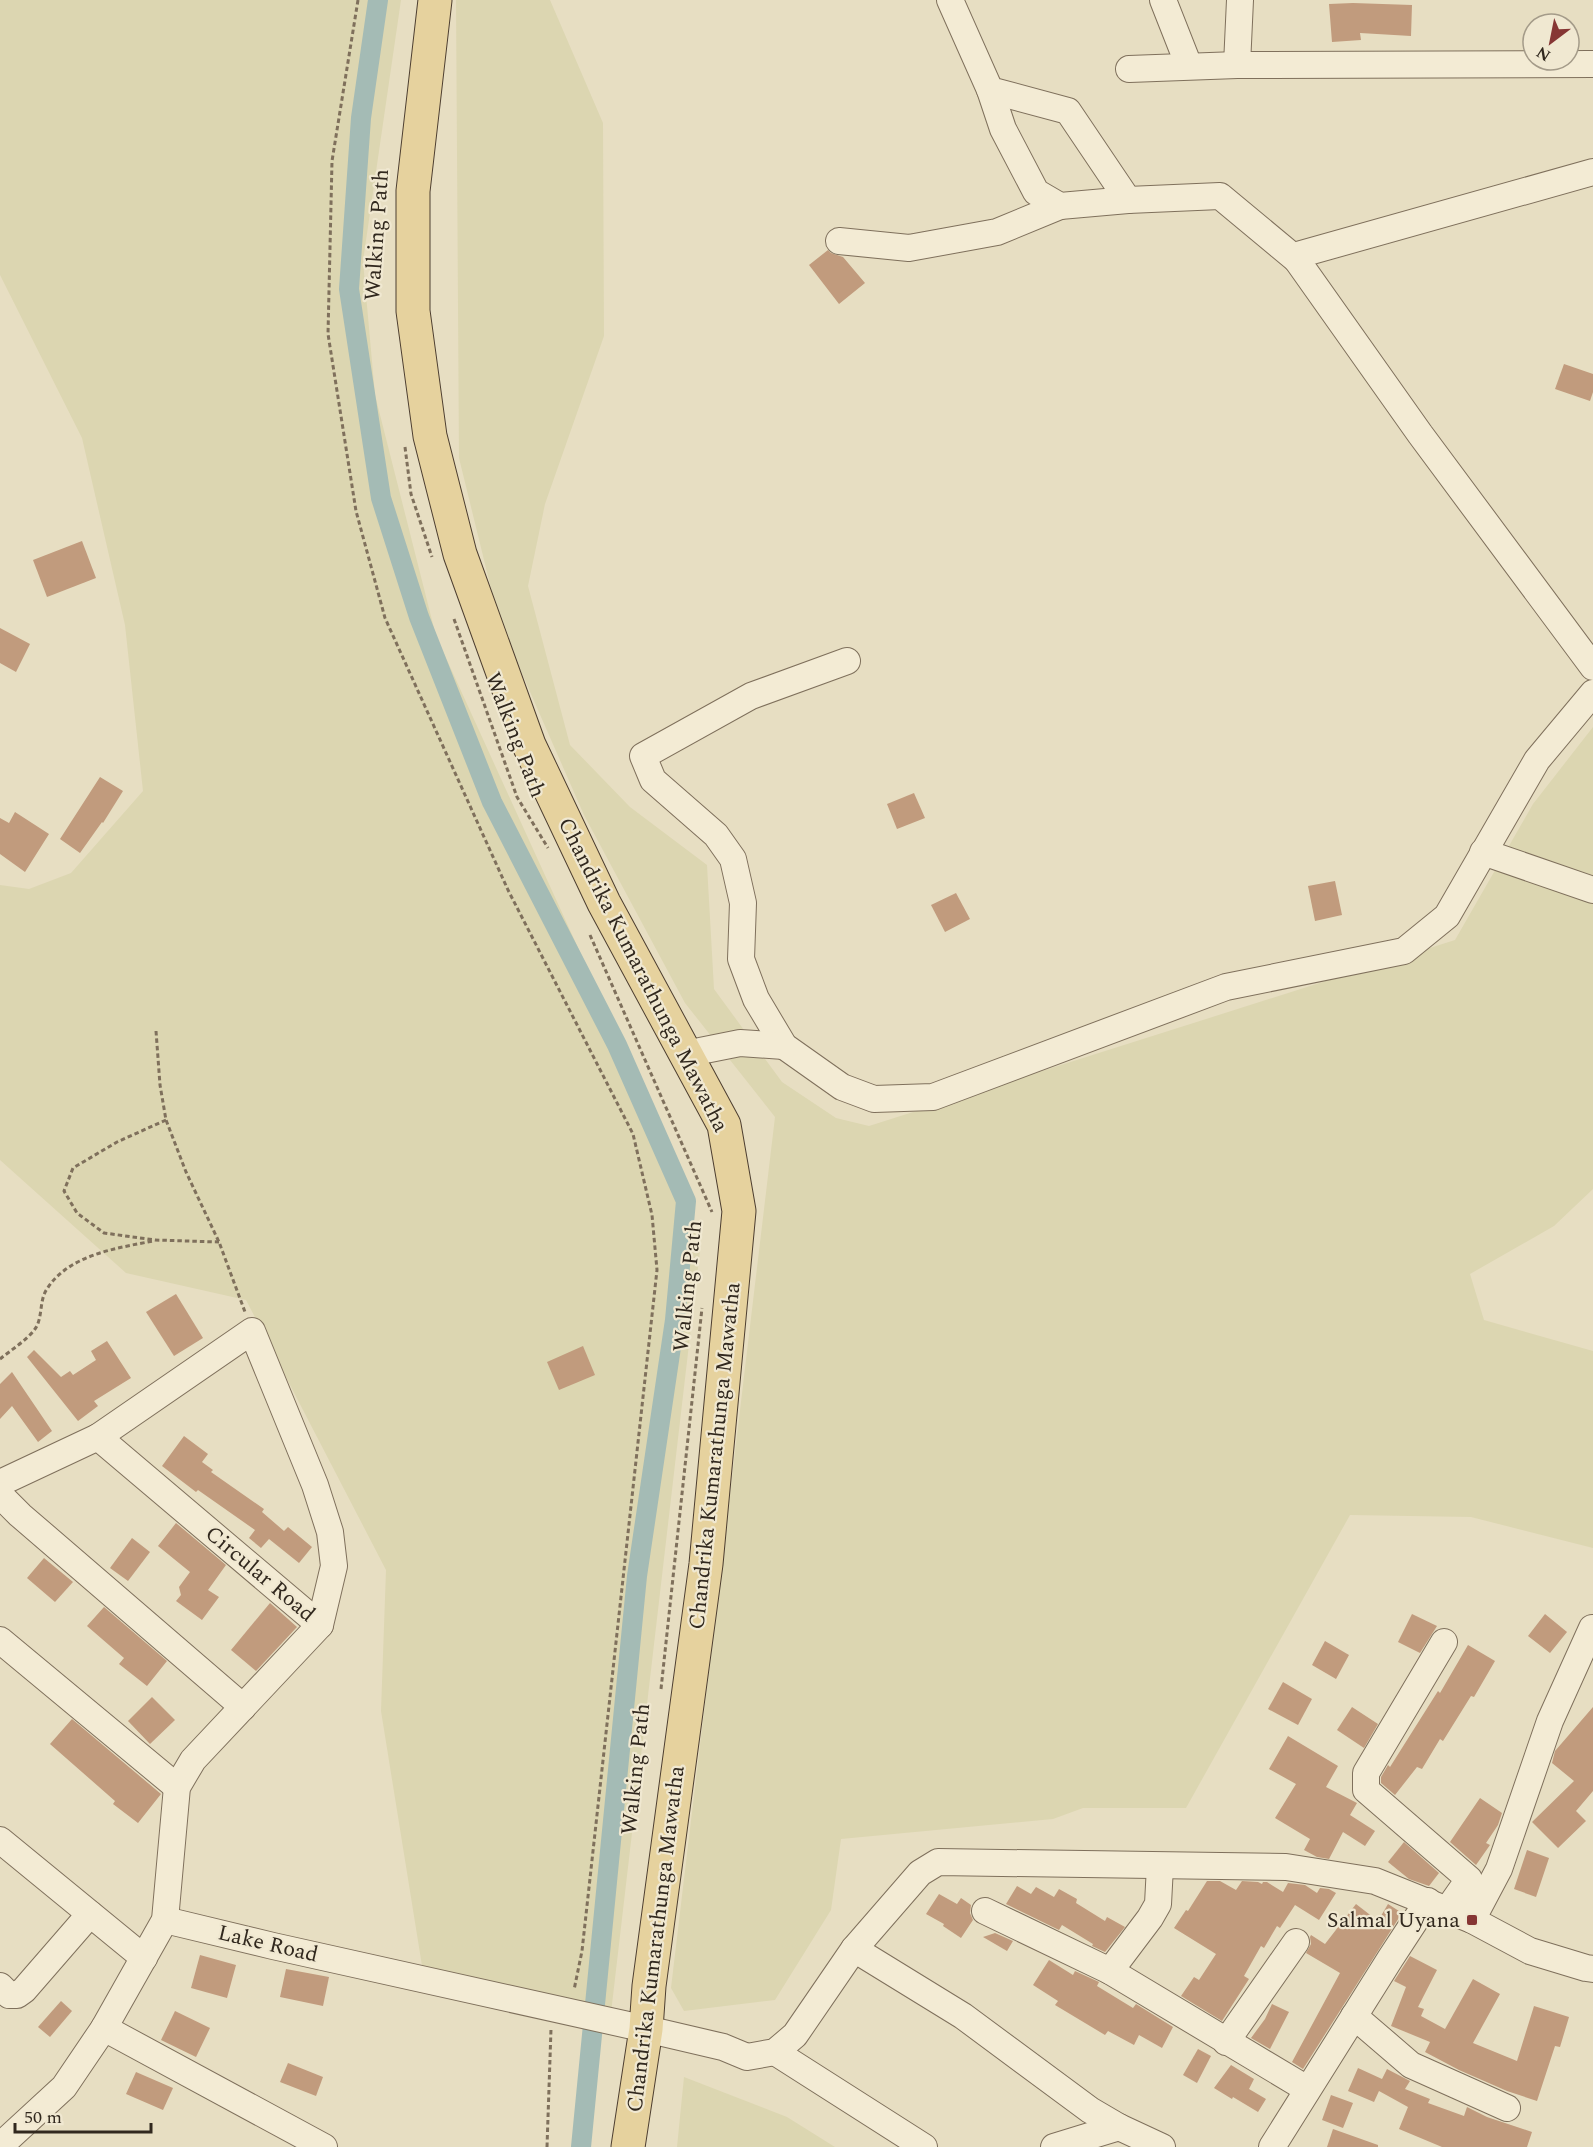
<svg xmlns="http://www.w3.org/2000/svg" width="1593" height="2147" viewBox="0 0 1593 2147" font-family="Spectral,serif">
<style>
.farmland{fill:#dcd6b1}
.lines{fill:none;stroke-linecap:round;stroke-linejoin:round}
.canal{stroke:#a4bbb5;stroke-width:20}
.building{fill:#c19b7d}
.minor-casing{stroke:#7f705c;stroke-width:28}
.major-casing{stroke:#4d3e30;stroke-width:35}
.path{stroke:#7f705c;stroke-width:3;stroke-dasharray:4.5 3;stroke-linecap:butt}
.minor{stroke:#f3ebd4;stroke-width:26}
.major{stroke:#e6d29e;stroke-width:33}
.poi-dot{fill:#863634;stroke:#f0e8d1;stroke-width:2}
.labels{text-anchor:middle;dominant-baseline:central;stroke-width:4.5;stroke-linejoin:round;paint-order:stroke}
.street-label{font-size:22px;fill:#31281e;stroke:#f0e8d1}
.poi-label{font-size:22px;fill:#31281e;stroke:#f0e8d1;text-anchor:end}
</style>
<rect width="100%" height="100%" fill="#e7dec2"/>
<g class="farmland">
<path d="M0 0H401L363 261 375 395 436 636 677 1165 700 1250 611 2013 423 1972 381 1711 386 1570 246 1300 126 1273 0 1160V885L29 889 71 873 143 791 125 625 82 438 0 275Z"/>
<path d="M456 0H550L603 123 604 336 545 504 528 586 570 745 630 807 707 865 714 989 782 1082 836 1118 869 1126 1455 940 1533 804 1593 727V1189L1554 1226 1470 1274 1484 1320 1593 1351V1548L1471 1517 1350 1515 1186 1808H1083L1053 1819 841 1839 831 1910 775 2000 684 2011 671 1988 775 1117 685 1003 584 815 499 621 459 458Z"/>
<path d="M684 2077 787 2117 835 2147H677Z"/>
</g>
<g class="lines">
<path class="canal" d="M378 0 361 118 349 289 381 498 419 617 492 802 617 1045 686 1201 675 1320 637 1576 581 2147"/>
</g>
<g class="building">
<path d="M1353 3 1412 5 1411 36 1360 33 1361 40 1332 42 1329 4Z"/>
<path d="M828 250 831 253 843 257 865 283 839 304 809 265Z"/>
<path d="M1564 364 1593 374V392L1590 401 1555 389Z"/>
<path d="M82 541 96 578 47 597 33 560Z"/>
<path d="M0 628 30 644 16 672 0 663Z"/>
<path d="M100 777 123 791 103 823 102 822 80 853 60 839Z"/>
<path d="M914 793 925 818 897 829 887 804Z"/>
<path d="M15 812 49 834 25 872 0 854V818L9 823Z"/>
<path d="M1335 881 1342 915 1315 921 1308 886Z"/>
<path d="M956 893 970 919 945 932 931 905Z"/>
<path d="M176 1294 203 1338 174 1356 146 1312Z"/>
<path d="M107 1341 131 1378 94 1401 98 1406 78 1421 27 1357 34 1350 61 1377 70 1371 73 1375 96 1360 91 1351Z"/>
<path d="M583 1346 595 1375 559 1390 547 1362Z"/>
<path d="M12 1372 52 1431 38 1442 12 1406 0 1419V1384Z"/>
<path d="M184 1436 208 1454 202 1462 213 1470 211 1472 264 1509 262 1512 284 1531 288 1527 312 1547 299 1563 269 1539 261 1548 249 1538 255 1530 198 1490 196 1492 162 1466Z"/>
<path d="M176 1523 226 1565 208 1590 219 1597 202 1620 176 1601 181 1595 179 1587 190 1572 158 1546Z"/>
<path d="M132 1538 150 1552 128 1581 110 1568Z"/>
<path d="M44 1558 73 1582 55 1602 27 1578Z"/>
<path d="M270 1603 297 1627 256 1671 231 1650Z"/>
<path d="M104 1607 167 1661 147 1686 119 1664 124 1658 87 1626Z"/>
<path d="M1412 1614 1437 1626 1420 1653 1398 1642Z"/>
<path d="M1545 1614 1567 1632 1550 1653 1528 1636Z"/>
<path d="M1325 1641 1349 1655 1336 1679 1312 1665Z"/>
<path d="M1468 1645 1495 1661 1474 1697 1471 1696 1443 1741 1440 1739 1422 1769 1417 1767 1395 1795 1381 1783V1777L1388 1765 1390 1767 1438 1691 1440 1693Z"/>
<path d="M1283 1682 1312 1699 1298 1725 1268 1709Z"/>
<path d="M152 1697 175 1720 150 1744 128 1721Z"/>
<path d="M1352 1707 1378 1724 1364 1748 1337 1730Z"/>
<path d="M1593 1707V1791L1576 1811 1586 1821 1558 1848 1532 1822 1574 1781 1552 1763 1555 1751Z"/>
<path d="M72 1719 161 1794 138 1823 113 1804 115 1801 50 1744Z"/>
<path d="M1288 1736 1338 1766 1326 1787 1357 1803 1350 1815 1375 1831 1365 1846 1343 1832 1329 1859 1317 1857 1304 1850 1310 1839 1275 1818 1296 1784 1269 1769Z"/>
<path d="M1480 1798 1502 1813 1498 1825 1486 1843 1490 1845 1476 1865 1450 1842Z"/>
<path d="M1404 1842 1439 1873 1429 1886 1409 1879 1388 1862Z"/>
<path d="M1527 1850 1549 1858 1536 1897 1514 1889Z"/>
<path d="M1207 1881H1220L1236 1890 1242 1881 1258 1882 1262 1884 1263 1882H1267L1283 1892 1288 1883 1305 1885 1317 1893 1320 1888 1329 1889 1336 1893 1319 1920 1295 1905 1280 1928 1277 1926 1264 1948 1261 1946 1244 1976 1249 1979 1222 2021 1181 1996 1194 1977 1199 1980 1216 1954 1174 1928 1186 1910 1188 1911Z"/>
<path d="M1017 1886 1031 1894 1036 1887 1054 1897 1059 1889 1077 1899 1076 1903 1105 1921 1107 1917 1125 1927 1105 1952 1092 1946 1093 1944 1062 1925 1059 1930 1006 1904Z"/>
<path d="M939 1894 957 1904 961 1898 971 1905 970 1913 973 1920 961 1938 943 1926 944 1924 926 1914Z"/>
<path d="M1356 1904 1378 1921 1388 1904 1402 1913 1303 2069 1292 2062 1340 1973 1306 1953 1311 1944 1310 1937 1311 1935 1325 1944Z"/>
<path d="M995 1933 1013 1941 1007 1951 983 1937Z"/>
<path d="M200 1955 236 1965 227 1998 191 1988Z"/>
<path d="M1410 1956 1437 1970 1418 2007 1424 2009 1421 2016 1445 2029 1473 1979 1500 1994 1473 2043 1517 2061 1534 2006 1569 2017 1560 2047 1555 2046 1537 2101 1507 2091 1459 2070 1425 2052 1430 2042 1391 2026 1406 1987 1394 1981Z"/>
<path d="M1049 1960 1073 1975 1075 1971 1099 1982 1097 1986 1133 2008 1136 2004 1173 2027 1162 2048 1139 2035 1134 2045 1108 2031 1105 2035 1055 2005 1058 2001 1033 1985Z"/>
<path d="M286 1969 329 1977 323 2006 280 1997Z"/>
<path d="M61 2001 72 2011 50 2037 38 2027Z"/>
<path d="M1272 2004 1289 2012 1270 2049 1251 2038 1265 2019Z"/>
<path d="M175 2011 210 2028 196 2057 161 2040Z"/>
<path d="M1198 2049 1211 2056 1197 2083 1183 2075Z"/>
<path d="M288 2063 323 2077 316 2096 280 2082Z"/>
<path d="M1231 2065 1254 2079 1249 2089 1266 2099 1258 2112 1233 2097 1232 2099 1214 2088Z"/>
<path d="M1358 2068 1382 2079 1387 2069 1410 2081 1405 2089 1430 2099 1428 2103 1464 2116 1467 2107 1487 2117 1532 2132 1527 2147H1442L1399 2129 1408 2107 1379 2091 1374 2102 1348 2091Z"/>
<path d="M136 2072 173 2088 163 2110 126 2094Z"/>
<path d="M1331 2095 1353 2103 1343 2128 1322 2120Z"/>
<path d="M1333 2129 1378 2145V2147H1327Z"/>
</g>
<g class="lines">
<g class="minor-casing">
<g id="minor">
<path d="M950 0 990 90 1068 111 1128 200 1220 196 1297 260"/>
<path d="M1163 0 1189 66"/>
<path d="M1237 65 1240 0"/>
<path d="M1129 69 1237 65 1593 64"/>
<path d="M990 90 1003 129 1036 192 1060 206 1128 200"/>
<path d="M1593 172 1294 256 1420 434 1593 667"/>
<path d="M839 241 909 248 997 232 1060 206"/>
<path d="M847 661 751 696 643 756 653 780 716 835 733 859 743 903 741 959 756 999 784 1046 842 1087 874 1099 933 1097 1226 987 1404 951 1447 916 1537 760 1593 693"/>
<path d="M1483 852 1593 890"/>
<path d="M685 1054 740 1043 784 1046"/>
<path d="M98 1437 252 1331 315 1485 330 1532 334 1566 320 1625"/>
<path d="M0 1483 98 1437 320 1625 193 1760 177 1787 165 1920 104 2028 64 2087 0 2146"/>
<path d="M0 1495 20 1515 243 1707"/>
<path d="M0 1640 177 1787"/>
<path d="M1444 1642 1366 1773V1790L1469 1879 1448 1909"/>
<path d="M0 1840 144 1958"/>
<path d="M985 1911 1110 1971 1307 2089"/>
<path d="M165 1920 273 1946 646 2029 723 2047 747 2057 775 2052 795 2035 854 1949 920 1873 938 1862 1286 1867 1375 1881 1472 1920 1530 1951 1586 1968 1593 1969"/>
<path d="M1472 1920 1499 1869 1550 1721 1592 1628"/>
<path d="M854 1949 963 2016 1090 2110 1119 2127"/>
<path d="M1110 1971 1150 1918 1158 1904 1160 1866"/>
<path d="M0 1986 9 1995H17L24 1990 90 1914"/>
<path d="M1354 2016 1411 2065 1507 2108"/>
<path d="M104 2028 324 2147"/>
<path d="M1226 2042 1296 1942"/>
<path d="M775 2052 924 2147"/>
<path d="M1054 2147 1119 2127 1162 2147"/>
<path d="M1272 2147 1390 1959 1428 1901"/>
</g>
</g>
<g class="major-casing">
<path id="major" d="M435 0 413 191V311L430 436 460 554 529 745 604 903 724 1125 739 1211 706 1564 649 1986 646 2029 628 2147"/>
</g>
<g class="path">
<path d="M358 0 332 161 328 334 356 511 385 618 508 890 633 1134 652 1215 657 1270 582 1951 574 1990"/>
<path d="M405 447 411 494 432 557"/>
<path d="M454 619 517 797 548 848"/>
<path d="M590 935 712 1212"/>
<path d="M156 1031 160 1085 166 1120 186 1172 219 1242 245 1312"/>
<path d="M166 1120 117 1142 73 1168 64 1191 77 1213 104 1233 155 1240 219 1242"/>
<path d="M0 1359C11 1350 27 1340 35 1329 43 1318 39 1300 47 1289 68 1255 117 1248 153 1241"/>
<path d="M661 1689 702 1308"/>
<path d="M547 2147 551 2029"/>
</g>
<use href="#minor" class="minor"/>
<use href="#major" class="major"/>
</g>
<rect class="poi-dot" x="1466" y="1914" width="12" height="12" rx="3"/>
<g class="labels">
<g class="street-label">
<text transform="translate(377 235) rotate(-86)">Walking Path</text>
<text transform="translate(515 735) rotate(69)">Walking Path</text>
<text transform="translate(643 975) rotate(63)">Chandrika Kumarathunga Mawatha</text>
<text transform="translate(688 1286) rotate(-84)">Walking Path</text>
<text transform="translate(715 1456) rotate(-84)">Chandrika Kumarathunga Mawatha</text>
<text transform="translate(260 1574) rotate(40)">Circular Road</text>
<text transform="translate(636 1769) rotate(-84)">Walking Path</text>
<text transform="translate(656 1939) rotate(-83)">Chandrika Kumarathunga Mawatha</text>
<text transform="translate(268 1944) rotate(13)">Lake Road</text>
</g>
<g class="poi-label">
<text x="1460" y="1920">Salmal Uyana</text>
</g>
</g>
<g transform="translate(1551 42) rotate(212)"><circle r="28" fill="#f0e8d1" stroke="#a49b89" stroke-width="1.5"/>
<path d="M0-4.5L10 22L0 15L-10 22Z" fill="#863634"/>
<text y="-9" font-size="16" font-weight="bold" text-anchor="middle" fill="#31281e">N</text>
</g>
<path d="M15 2123v9h136v-9" fill="none" stroke="#31281e" stroke-width="3"/>
<text x="24" y="2123" font-size="18" fill="#31281e" stroke="#f0e8d1" stroke-width="4.5" paint-order="stroke">50 m</text>
</svg>
